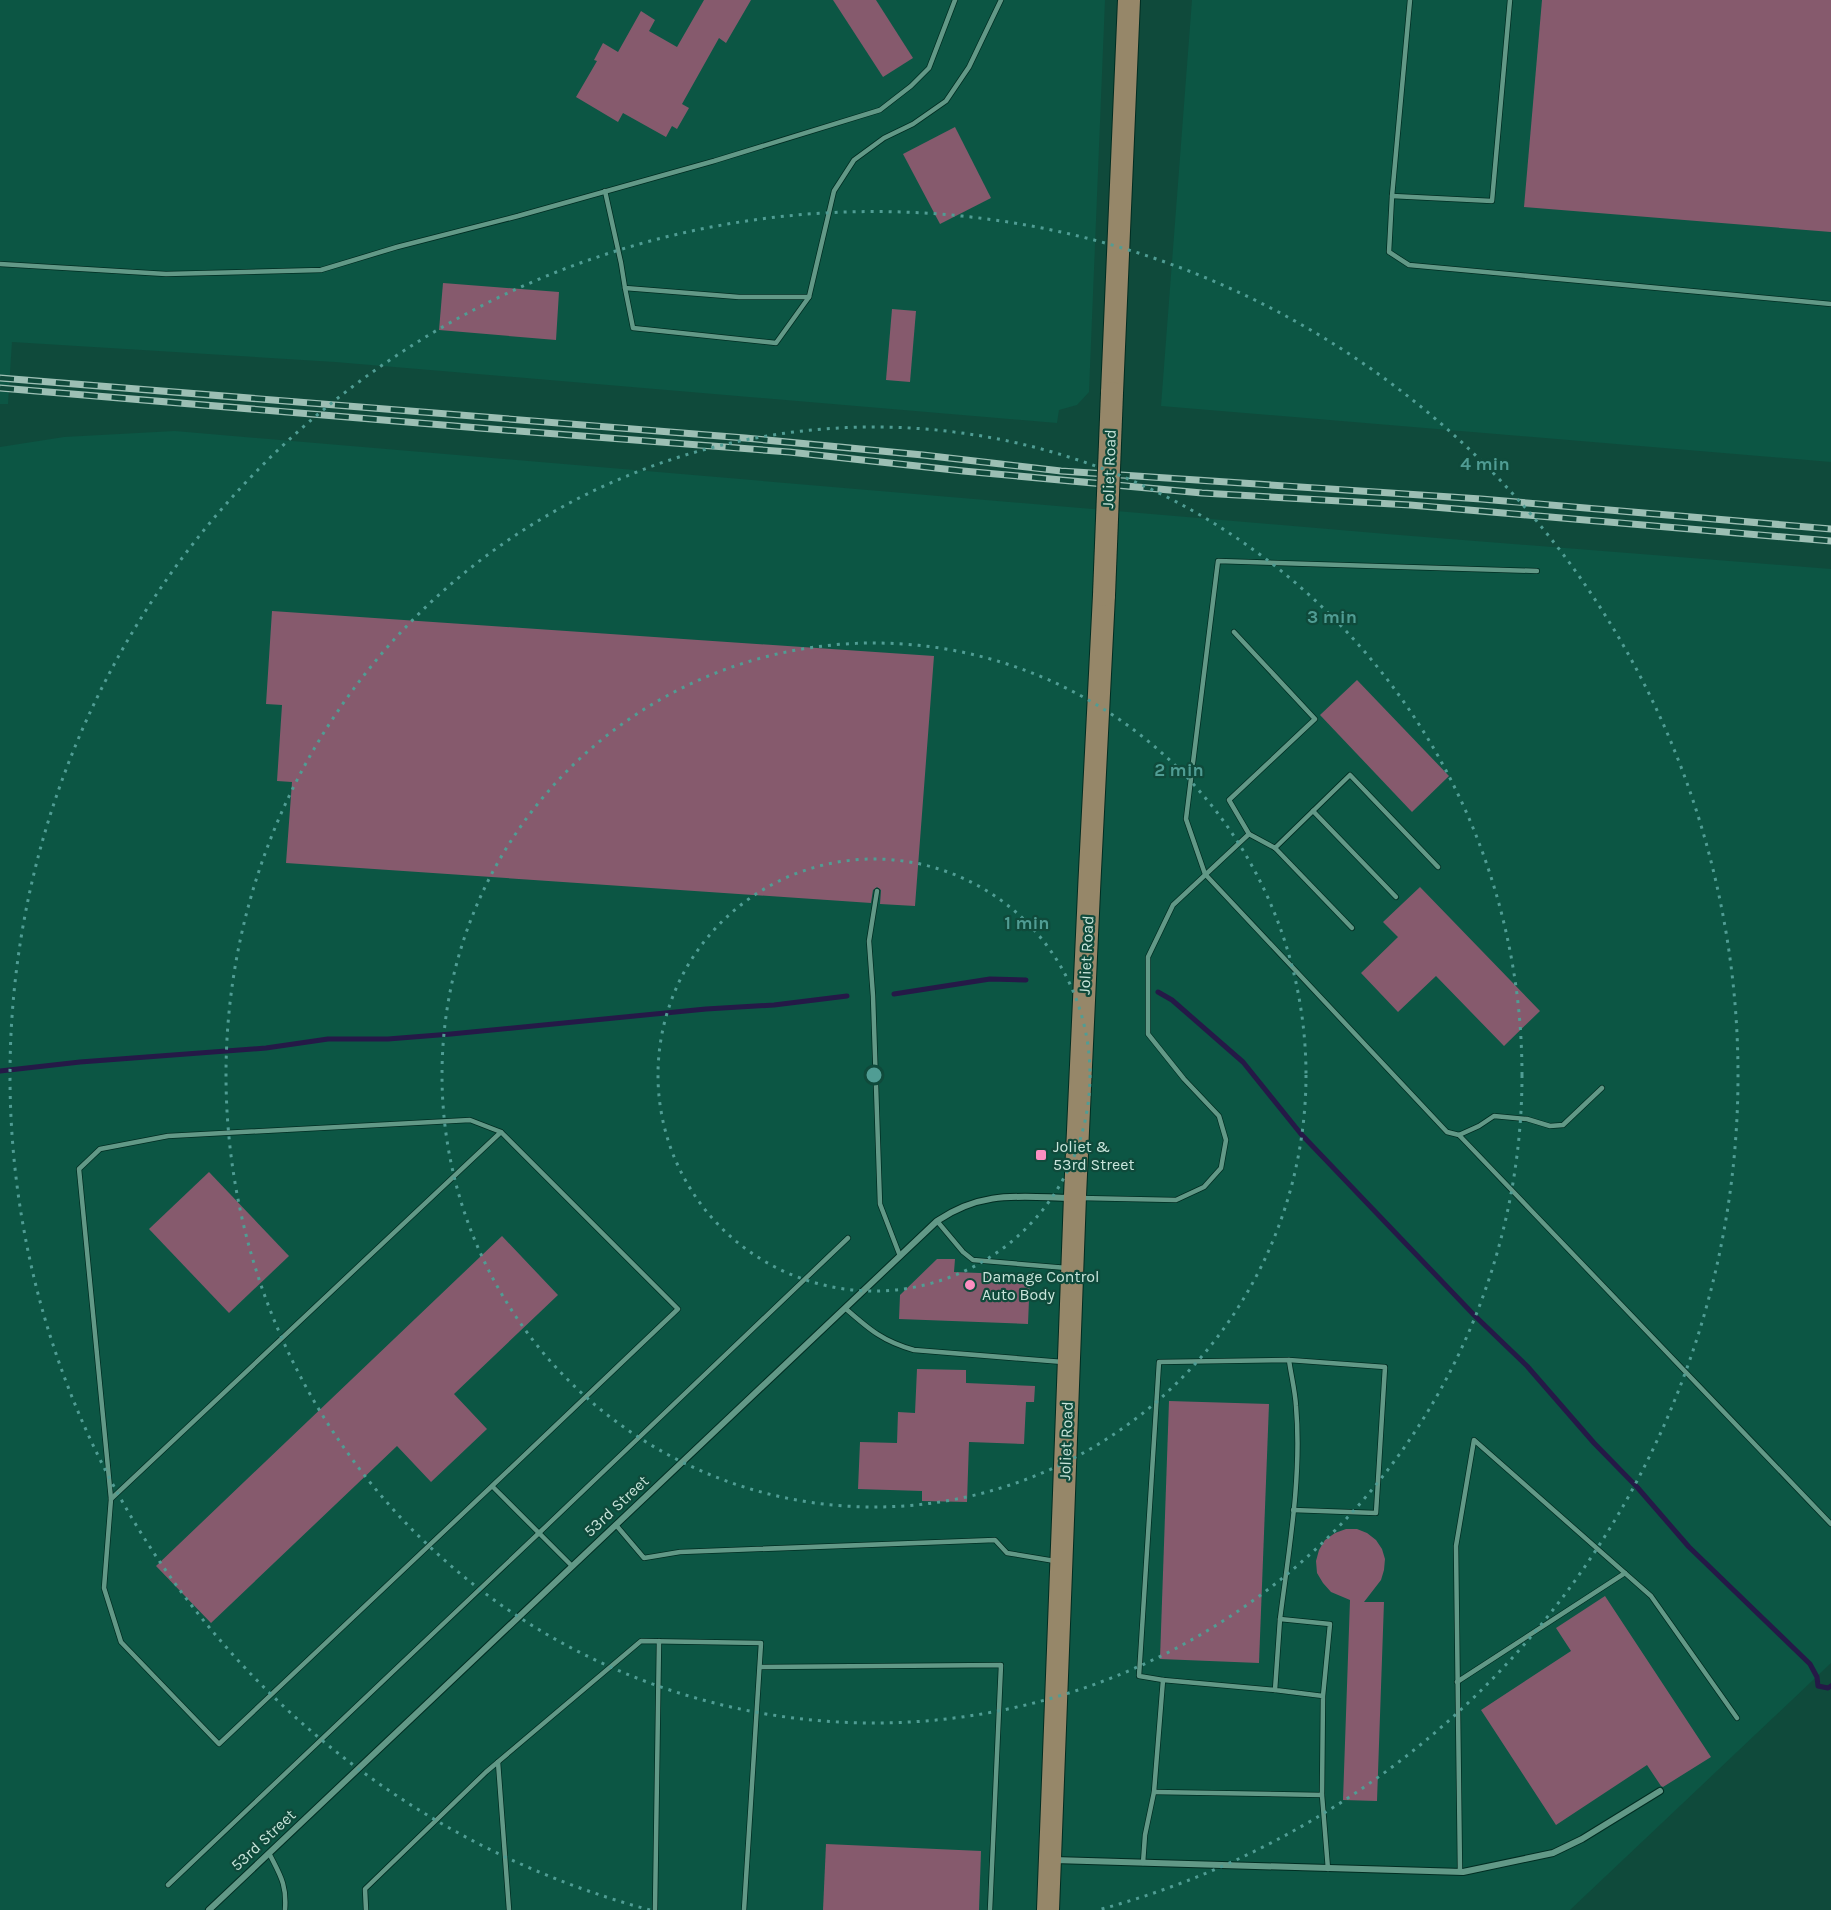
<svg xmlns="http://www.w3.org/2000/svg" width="1831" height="1910" viewBox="0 0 1831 1910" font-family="Karla,sans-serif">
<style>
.built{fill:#0c5644}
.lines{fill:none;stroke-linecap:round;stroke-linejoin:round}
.stream{stroke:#251947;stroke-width:5}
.building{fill:#865a6d}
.service-casing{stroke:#002d22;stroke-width:6}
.minor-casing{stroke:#002d22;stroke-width:8}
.primary-casing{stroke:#002d22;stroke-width:24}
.service{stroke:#629987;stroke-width:4.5}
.minor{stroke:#629987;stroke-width:6}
.primary{stroke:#968769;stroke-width:22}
.rail-casing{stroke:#9cbfb4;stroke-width:7}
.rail{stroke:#0f4a3b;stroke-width:4.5;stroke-dasharray:14;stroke-linecap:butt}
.primary-bridge-casing{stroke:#002d22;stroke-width:24;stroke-linecap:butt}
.primary-bridge{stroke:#968769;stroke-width:22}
.ring{fill:none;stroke:#509d94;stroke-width:3;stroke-dasharray:3 6}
.poi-dot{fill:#fc8fc1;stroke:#0f4a3b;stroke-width:2}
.labels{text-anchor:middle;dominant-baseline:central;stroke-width:4.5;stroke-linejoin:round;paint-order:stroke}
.street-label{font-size:16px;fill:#c9e5db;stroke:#0f4a3b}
.poi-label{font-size:16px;fill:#c9e5db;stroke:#0f4a3b;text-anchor:start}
.centre{fill:#509d94;stroke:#0f4a3b;stroke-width:3}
.ring-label{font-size:18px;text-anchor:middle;font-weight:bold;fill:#509d94;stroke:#0f4a3b;stroke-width:4.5;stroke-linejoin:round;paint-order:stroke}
</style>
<rect width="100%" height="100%" fill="#0f4a3b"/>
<g class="built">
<path d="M0 0H1105L1089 392 1077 405 1059 410 1057 423 335 362 12 342 8 404H0Z"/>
<path d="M1192 0H1831V462L1161 406Z"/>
<path d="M175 431 1387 534 1831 569V1663L1570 1910H0V447L64 437Z"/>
</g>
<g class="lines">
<g class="stream">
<path d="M1158 992 1172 1000 1243 1062 1301 1134 1474 1315 1527 1366 1594 1443 1637 1487 1689 1547 1810 1664 1817 1677 1818 1686 1828 1688 1831 1686"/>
<path d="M894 994 990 979 1026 980"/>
<path d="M0 1071 80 1062 266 1048 328 1039H388L451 1034 706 1009 774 1005 847 996"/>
</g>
</g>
<g class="building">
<path d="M704 0H751L726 43 719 38 682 104 689 108 677 129 672 126 666 137 623 113 618 122 576 97 597 61 594 60 603 43 618 52 641 11 655 20 649 31 677 47Z"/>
<path d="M833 0H876L913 58 883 77Z"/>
<path d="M1542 0H1831V232L1524 207Z"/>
<path d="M955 127 991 198 940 224 903 154Z"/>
<path d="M443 283 559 292 556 340 439 330Z"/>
<path d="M892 309 916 311 910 382 886 380Z"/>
<path d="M272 611 934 656 915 906 880 904 881 890 877 887 873 890 871 903 286 863 292 782 277 781 282 705 266 704Z"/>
<path d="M1357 680 1449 776 1412 812 1320 715Z"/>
<path d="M1420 887 1540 1011 1504 1046 1436 976 1398 1012 1361 973 1398 937 1383 922Z"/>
<path d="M209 1172 289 1256 229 1313 149 1229Z"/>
<path d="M502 1236 558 1295 454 1394 487 1429 431 1482 397 1446 211 1623 156 1566Z"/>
<path d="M937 1259H955L954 1272 1030 1275 1028 1324 899 1319 900 1295Z"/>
<path d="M917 1369 966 1370V1383L1035 1386 1034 1402H1026L1024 1444 969 1442 967 1502 922 1501V1491L858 1489 860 1442 897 1443 898 1412 915 1413Z"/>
<path d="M1169 1401 1269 1404 1259 1663 1160 1659Z"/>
<path d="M1346 1529H1357L1367 1533 1376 1540 1382 1549 1385 1559 1384 1570 1381 1580 1364 1602H1384L1377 1801 1343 1800 1350 1600 1331 1592 1323 1583 1317 1573 1316 1561 1319 1550 1325 1540 1335 1533Z"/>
<path d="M1605 1596 1711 1757 1663 1787 1661 1786 1647 1765 1556 1825 1481 1710 1571 1651 1556 1628Z"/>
<path d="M826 1844 981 1851 979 1910H823Z"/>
</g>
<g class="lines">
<g class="service-casing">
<g id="service">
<path d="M1410 0 1392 196 1389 252 1409 265 1831 304"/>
<path d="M605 191 621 263 625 288 739 297H809L834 191 854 160 884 138 913 124 946 101 969 67 1001 0"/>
<path d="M1392 196 1492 201 1510 0"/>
<path d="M0 264 166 274 321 270 397 247 518 216 714 161 880 110 911 86 929 68 955 0"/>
<path d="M625 288 633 328 776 343 809 297"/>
<path d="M1537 571 1218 561 1186 819 1205 874 1447 1132 1459 1135 1479 1126 1494 1116 1527 1119 1550 1126 1563 1125 1602 1088"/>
<path d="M1313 811 1396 897"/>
<path d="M1249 834 1275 848 1350 775 1438 867"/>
<path d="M1275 848 1352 928"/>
<path d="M877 891 869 941 873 996 880 1204 900 1256"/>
<path d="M1459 1135 1831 1524"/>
<path d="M1080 1198 1176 1200 1204 1187 1221 1168 1226 1140 1219 1116 1184 1079 1148 1034V957L1173 905 1249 834 1229 800 1315 719 1234 632"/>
<path d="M937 1221 963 1252 973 1260 1067 1268"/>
<path d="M845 1308C869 1329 882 1341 914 1350L1063 1362"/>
<path d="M1289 1360 1385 1367 1376 1513 1293 1510"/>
<path d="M492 1486 219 1744 121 1642 104 1588 111 1499 501 1132 678 1309 492 1486 572 1566"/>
<path d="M111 1499 79 1169 100 1149 168 1136 470 1120 501 1132"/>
<path d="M616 1525 644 1558 680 1552 995 1540 1007 1553 1055 1561"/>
<path d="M760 1667 1001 1665 990 1910"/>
<path d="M1163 1680 1139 1676 1159 1362 1289 1360C1291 1375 1295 1390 1296 1406 1302 1476 1289 1549 1280 1619"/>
<path d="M1457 1682 1625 1573"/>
<path d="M1323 1696 1275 1690 1280 1619 1330 1624 1323 1696 1322 1795 1328 1869"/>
<path d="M498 1762 509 1910"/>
<path d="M1154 1792 1322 1795"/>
<path d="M269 1853C280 1875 287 1884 285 1910"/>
<path d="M1143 1863 1145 1835 1154 1792 1163 1680 1275 1690"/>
<path d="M1460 1872 1456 1546 1474 1440 1651 1596 1737 1718"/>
<path d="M168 1885 539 1533 848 1238"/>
<path d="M366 1910 365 1889 486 1772 641 1641 761 1643 744 1910"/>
<path d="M655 1910 659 1641"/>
</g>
</g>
<g class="minor-casing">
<g id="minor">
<path d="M1054 1860 1463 1872 1553 1853 1582 1839 1660 1791"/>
<path d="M209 1910 937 1221C983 1190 1019 1197 1071 1198"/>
</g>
</g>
<g class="primary-casing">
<g id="primary">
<path d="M1112 393 1129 0"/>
<path d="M1048 1910C1059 1672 1065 1434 1075 1196 1083 996 1094 795 1104 595"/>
</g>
</g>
<use href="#service" class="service"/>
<use href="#minor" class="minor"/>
<use href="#primary" class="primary"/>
<g class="rail-casing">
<g id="rail">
<path d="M0 378 745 438 923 455 1061 471 1481 499 1831 529"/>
<path d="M0 388 479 428 789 452 963 471 1202 493 1410 505 1831 541"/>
</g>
</g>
<use href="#rail" class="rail"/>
<g class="primary-bridge-casing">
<path id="primary-bridge" d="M1104 595 1112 393"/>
</g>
<use href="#primary-bridge" class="primary-bridge"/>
</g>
<g class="ring">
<circle cx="874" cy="1075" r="216"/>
<circle cx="874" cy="1075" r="432"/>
<circle cx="874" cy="1075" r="648"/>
<path d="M650 1910A864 864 0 1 1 1098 1910"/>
</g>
<g class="poi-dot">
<rect x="1035" y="1149" width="12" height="12" rx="3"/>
<circle cx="970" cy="1285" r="6"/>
</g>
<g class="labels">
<g class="street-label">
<text transform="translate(1109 469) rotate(-88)">Joliet Road</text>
<text transform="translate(1086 955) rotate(-87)">Joliet Road</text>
<text transform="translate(1066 1441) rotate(-88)">Joliet Road</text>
<text transform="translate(616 1506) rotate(-43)">53rd Street</text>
<text transform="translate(263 1840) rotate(-43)">53rd Street</text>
</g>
<g class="poi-label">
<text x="1053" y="1146">Joliet &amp;<tspan x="1053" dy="18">53rd Street</tspan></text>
<text x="982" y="1276">Damage Control<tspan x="982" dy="18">Auto Body</tspan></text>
</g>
</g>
<circle cx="874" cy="1075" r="9" class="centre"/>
<g class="ring-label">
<text x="1485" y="470">4 min</text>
<text x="1332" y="623">3 min</text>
<text x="1179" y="776">2 min</text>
<text x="1027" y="929">1 min</text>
</g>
</svg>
